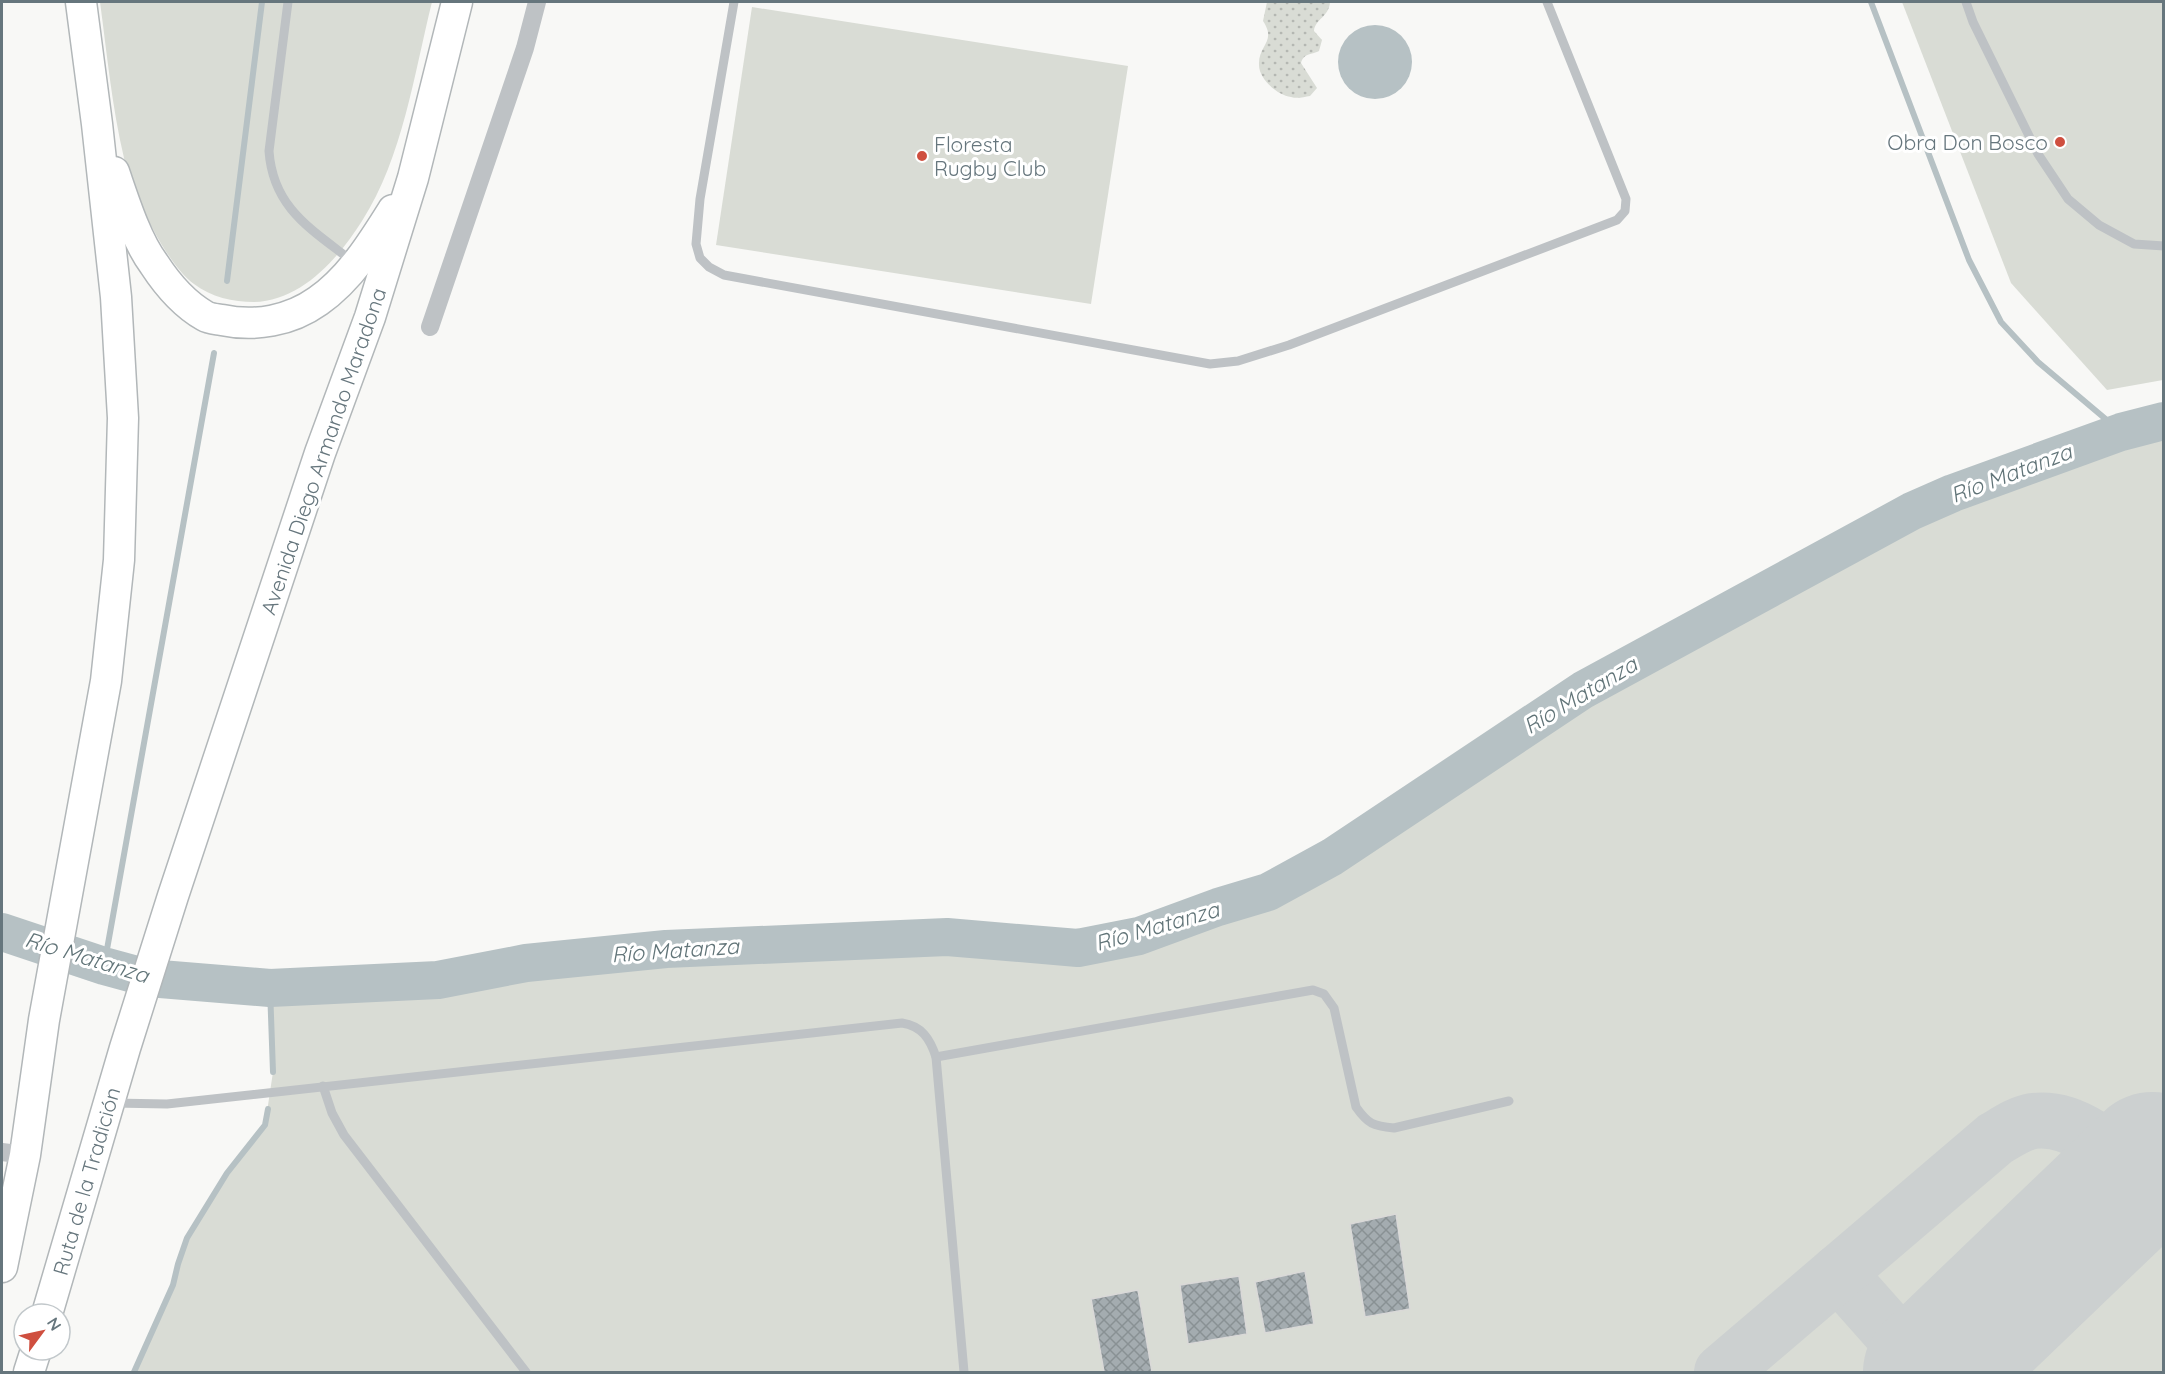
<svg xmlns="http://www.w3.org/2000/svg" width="2165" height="1374" viewBox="0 0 2165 1374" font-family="Quicksand,sans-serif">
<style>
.grass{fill:#d9dcd5}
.park{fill:url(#park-dots)}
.water{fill:#b6c1c4}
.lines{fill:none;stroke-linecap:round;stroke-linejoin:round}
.stream{stroke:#b6c1c4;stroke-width:6}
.river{stroke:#b6c1c4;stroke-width:38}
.taxiway{stroke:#ccd0d0;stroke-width:56}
.runway{stroke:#ccd0d0;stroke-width:138}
.building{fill:url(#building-cross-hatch);stroke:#dad9d8;stroke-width:1.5}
.primary-casing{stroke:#b2b7b9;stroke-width:33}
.service{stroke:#bec2c5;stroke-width:9}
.minor{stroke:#bec2c5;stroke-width:18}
.primary{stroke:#fff;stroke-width:30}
.poi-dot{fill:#cf4f3f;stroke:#fff;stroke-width:2}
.labels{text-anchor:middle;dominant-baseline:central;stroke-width:6;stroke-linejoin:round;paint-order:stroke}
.poi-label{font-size:21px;fill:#66767d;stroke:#fff;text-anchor:end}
.street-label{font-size:21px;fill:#66767d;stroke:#fff}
.water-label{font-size:22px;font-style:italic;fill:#617478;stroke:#fff}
</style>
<defs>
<pattern id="park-dots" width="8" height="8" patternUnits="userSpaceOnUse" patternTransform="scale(1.5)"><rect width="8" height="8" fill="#d9dcd5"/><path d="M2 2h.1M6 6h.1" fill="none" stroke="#b4b7b2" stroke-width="1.8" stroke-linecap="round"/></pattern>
<pattern id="building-cross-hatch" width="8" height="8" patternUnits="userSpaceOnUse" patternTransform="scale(1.5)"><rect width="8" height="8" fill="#a4acb0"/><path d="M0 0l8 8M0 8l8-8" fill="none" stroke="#899194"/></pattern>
</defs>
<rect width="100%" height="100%" fill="#f8f8f6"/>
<g class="grass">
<path d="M100 2H432C414 74 403 157 362 221 338 259 301 301 254 302 233 302 211 297 194 284 165 263 133 193 124 158 112 107 107 54 100 2Z"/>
<path d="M1902 2H2163V380L2107 390 2011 283Z"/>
<path d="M752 7 1128 66 1091 304 716 245Z"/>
<path d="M2163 421V1372H134L173 1285 178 1264 187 1238 227 1173 265 1125 273 1072 270 988 438 980 526 963 666 949 947 937 1078 948 1139 936 1218 907 1267 892 1332 857 1583 690 1912 511 1953 493 2121 432Z"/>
</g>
<path class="park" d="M1267 2H1330C1329 17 1315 19 1314 31L1322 40 1319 51C1311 55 1304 53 1301 63L1317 88 1310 96C1304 97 1297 99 1291 97 1277 95 1259 79 1259 65 1258 45 1277 42 1263 21Z"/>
<circle class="water" cx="1375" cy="62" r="37"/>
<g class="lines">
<g class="stream">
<path d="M1871 2 1969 260 2001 322 2038 362 2121 432"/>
<path d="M227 281 262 2"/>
<path d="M104 966 214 353"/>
<path d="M270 988 273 1072"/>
<path d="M134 1372 173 1285 178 1264 187 1238 227 1173 265 1125 268 1109"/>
</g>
<path class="river" d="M2 932 104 966 148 978 270 988 438 980 526 963 666 949 947 937 1078 948 1139 936 1218 907 1268 892 1332 857 1583 690 1912 511 1953 493 2121 432 2164 421"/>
<g class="taxiway">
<path d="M1838 1273 1926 1372"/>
<path d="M1722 1372 1995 1139C2007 1132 2020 1123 2033 1121 2075 1116 2110 1149 2137 1176"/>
</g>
<path class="runway" d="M1932 1372 2152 1161"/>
</g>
<g class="building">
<path d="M1396 1214 1410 1309 1365 1317 1350 1224Z"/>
<path d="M1305 1271 1314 1324 1265 1333 1255 1282Z"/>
<path d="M1239 1276 1247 1334 1188 1344 1180 1285Z"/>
<path d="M1138 1290 1152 1372H1104L1091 1299Z"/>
</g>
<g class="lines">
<g class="primary-casing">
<g id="primary">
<path d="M114 172C124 201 136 240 154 264 167 284 184 304 205 316 210 319 217 319 222 320 255 327 290 321 318 301 350 279 373 242 393 210"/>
<path d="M2 1267 25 1155 44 1020 106 681 119 560 123 418 116 297 97 124 81 2"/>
<path d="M47 1314 125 1048 173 896 320 453 370 317 413 178 457 2"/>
<path d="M29 1372 36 1350"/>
</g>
</g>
<g class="service">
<path d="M288 2 269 151C273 208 311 229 352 261"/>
<path d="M734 2 700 199 696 244 700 258 709 267 724 275 1210 364 1238 361 1289 345 1617 220 1625 211 1626 199 1547 2"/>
<path d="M1966 2 1973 22 2038 154 2068 199 2099 225 2134 244 2164 246"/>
<path d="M936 1057 1313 990 1324 994 1334 1008 1356 1107C1368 1124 1373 1126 1394 1128L1509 1101"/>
<path d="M323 1086 332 1113 344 1135 526 1372"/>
<path d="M113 1103 167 1104 902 1023C922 1026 930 1039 936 1057L964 1372"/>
</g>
<g class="minor">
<path d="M430 327 525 48 537 2"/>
<path d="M2 1152 25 1155"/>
</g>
<use href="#primary" class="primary"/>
</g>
<g class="poi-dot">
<circle cx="2060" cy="142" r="6"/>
<circle cx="922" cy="156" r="6"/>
</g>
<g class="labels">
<g class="poi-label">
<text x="2048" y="142">Obra Don Bosco</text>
<text x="934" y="144" text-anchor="start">Floresta<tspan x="934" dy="24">Rugby Club</tspan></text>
</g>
<g class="street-label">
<text transform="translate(323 451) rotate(-71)">Avenida Diego Armando Maradona</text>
<text transform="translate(86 1181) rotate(-74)">Ruta de la Tradición</text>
</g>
<g class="water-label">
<text transform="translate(2011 473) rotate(-21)">Río Matanza</text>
<text transform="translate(1580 695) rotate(-31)">Río Matanza</text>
<text transform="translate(1157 926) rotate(-16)">Río Matanza</text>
<text transform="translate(675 950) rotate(-4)">Río Matanza</text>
<text transform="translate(87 957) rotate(17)">Río Matanza</text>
</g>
</g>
<rect width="2165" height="1374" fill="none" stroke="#66767d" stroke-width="6"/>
<g transform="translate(42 1332) rotate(57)"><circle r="28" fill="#ffffff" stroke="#c2c8cb" stroke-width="1.5"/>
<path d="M0-4.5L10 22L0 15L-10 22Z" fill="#cf4f3f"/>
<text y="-9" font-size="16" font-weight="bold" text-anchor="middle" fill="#66767d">N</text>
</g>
</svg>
